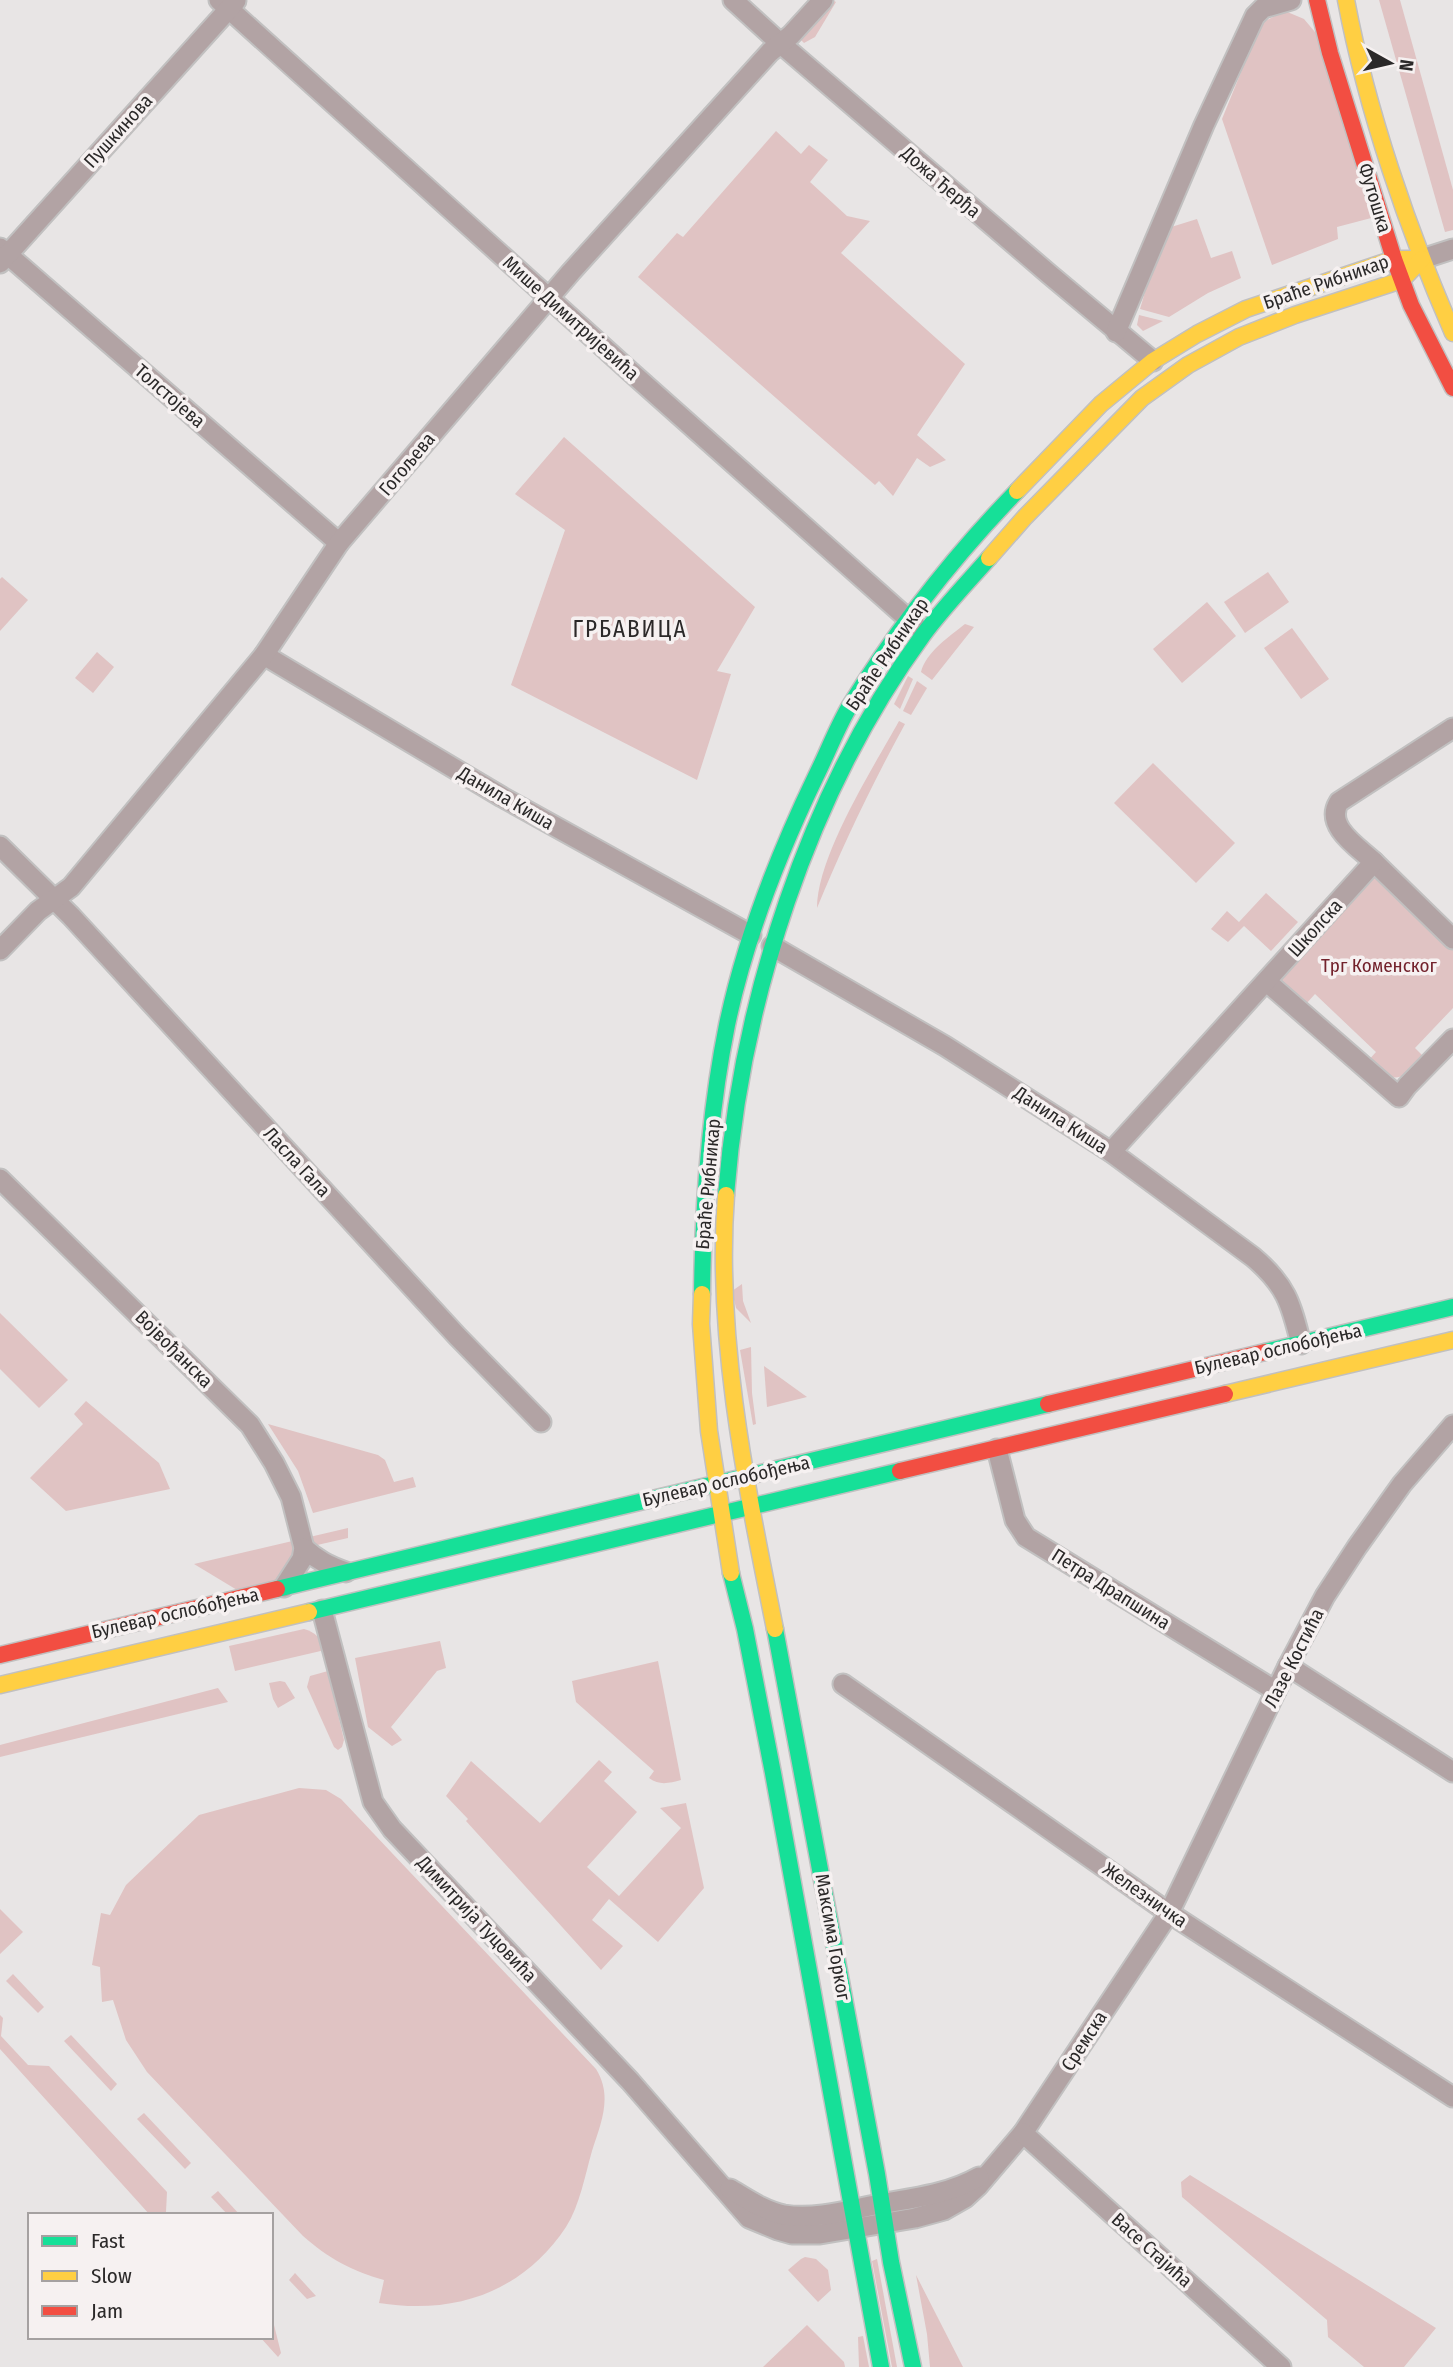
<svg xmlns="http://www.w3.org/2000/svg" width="1453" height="2367" viewBox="0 0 1453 2367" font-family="'Fira Sans Condensed',sans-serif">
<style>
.green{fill:#e0c3c3}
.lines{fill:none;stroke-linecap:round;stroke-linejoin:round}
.street-casing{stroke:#c1c0c0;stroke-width:23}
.fast-casing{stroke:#c1c0c0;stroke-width:19}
.slow-casing{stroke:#c1c0c0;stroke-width:19}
.jam-casing{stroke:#c1c0c0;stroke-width:19}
.street{stroke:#b2a3a4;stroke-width:19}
.fast{stroke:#16e098;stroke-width:16}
.slow{stroke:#ffcf43;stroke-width:16}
.jam{stroke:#f24e42;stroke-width:16}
.labels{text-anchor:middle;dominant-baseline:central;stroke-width:7;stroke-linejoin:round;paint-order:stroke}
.street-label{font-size:19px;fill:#2b2929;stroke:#f6f1f1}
.park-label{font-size:19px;fill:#73222c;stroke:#f6f1f1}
.quarter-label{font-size:23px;letter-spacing:2px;fill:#2b2929;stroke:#f6f1f1}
</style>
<rect width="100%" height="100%" fill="#e8e5e5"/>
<g class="green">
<path d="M832 0 836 2 815 37 804 43 798 37Z"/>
<path d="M1379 0H1400L1453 190V230L1445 232Z"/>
<path d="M1285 11 1304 19 1320 38 1375 217 1337 227 1338 239 1272 265 1222 119 1261 23Z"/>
<path d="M776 131 801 154 809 145 828 160 810 182 847 216 870 221 841 253 965 364 917 435 946 460 930 467 917 458 893 496 879 481 875 485 638 277 677 233 683 237Z"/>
<path d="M1197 219 1211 258 1232 251 1241 278 1208 293 1169 317 1140 309 1148 282 1168 228Z"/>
<path d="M1139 315 1163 321 1143 331 1137 325Z"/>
<path d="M564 437 755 607 717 671 731 674 697 780 511 685 565 530 515 494Z"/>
<path d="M1268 572 1289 602 1245 633 1224 602Z"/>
<path d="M2 577 28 600 0 631V579Z"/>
<path d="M1207 602 1236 636 1182 683 1153 649Z"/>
<path d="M965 624 974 627 932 680 921 672C926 652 950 636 965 624Z"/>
<path d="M1292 628 1329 679 1301 699 1264 648Z"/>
<path d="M97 652 114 667 93 693 75 678Z"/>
<path d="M908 676 913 679 900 709 894 704Z"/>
<path d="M917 681 927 688 911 715 903 711Z"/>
<path d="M899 721 905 724C872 784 843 845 817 908 817 856 873 768 899 721Z"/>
<path d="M1153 763 1235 843 1196 883 1114 803Z"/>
<path d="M1375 875 1453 947V1008L1415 1048 1423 1056C1398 1085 1397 1082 1367 1062L1376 1052 1315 994 1305 1005 1282 984 1281 976 1368 880Z"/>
<path d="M1266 893 1298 922 1271 951 1244 926 1228 942 1211 929 1227 911 1239 922Z"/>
<path d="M742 1284 743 1301 751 1323 736 1308 732 1291Z"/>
<path d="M0 1313 68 1380 39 1408 0 1369Z"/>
<path d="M751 1347 752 1393 756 1424 753 1425 740 1350Z"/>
<path d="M764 1366 807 1397 767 1407Z"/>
<path d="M86 1401 159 1463 170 1489 66 1511 30 1478 83 1424 74 1414Z"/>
<path d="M268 1424 378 1455 385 1460 394 1482 413 1477 416 1487 313 1513 298 1471Z"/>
<path d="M348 1528V1538L304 1548 295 1572 247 1596 194 1564Z"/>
<path d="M304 1629C315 1632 322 1639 325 1650L235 1671 229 1646Z"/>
<path d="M440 1641 446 1668 437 1671 391 1727 402 1740 392 1746 368 1727 355 1658Z"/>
<path d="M658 1661 681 1780C669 1783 660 1786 649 1778L654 1771 576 1702 572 1681Z"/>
<path d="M328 1671 344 1740 342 1747 338 1750 334 1747 307 1687 310 1676Z"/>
<path d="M280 1681 285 1682 295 1698 278 1708 273 1699 269 1683Z"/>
<path d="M218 1688 228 1702 0 1757V1745Z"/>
<path d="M599 1760 612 1772 604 1781 637 1812 587 1867 619 1896 681 1828 660 1808 686 1803 704 1888 658 1942 609 1899 592 1920 623 1946 601 1970 466 1821 468 1819 446 1796 471 1761 540 1823Z"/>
<path d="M299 1788 326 1790 341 1799 596 2069C613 2096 601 2123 592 2151 585 2175 580 2205 566 2227 522 2293 454 2315 379 2303L384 2280C352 2271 328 2258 303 2236L147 2072 126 2040 113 2000 102 2002 100 1967 92 1965 101 1913 110 1915 126 1885 199 1815Z"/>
<path d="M0 1909 23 1932 0 1954Z"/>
<path d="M13 1974 44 2007 38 2013 6 1981Z"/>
<path d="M0 2015 3 2018 1 2036 28 2065 49 2066 167 2192 166 2212 169 2215H150L0 2049Z"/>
<path d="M71 2035 117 2084 111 2091 64 2041Z"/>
<path d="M144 2113 191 2163 185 2169 137 2119Z"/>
<path d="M1190 2175 1436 2328 1404 2367H1364L1328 2337 1327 2320 1182 2197 1181 2182Z"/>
<path d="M218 2191 240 2215H228L211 2197Z"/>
<path d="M805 2257 816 2259 828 2270 831 2290 818 2302 788 2270 801 2259Z"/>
<path d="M877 2259 897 2367H892L872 2261Z"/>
<path d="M295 2273 316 2296 307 2299 289 2280Z"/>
<path d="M916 2275 963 2367H930L927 2334Z"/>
<path d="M271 2313 281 2353 278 2357 260 2337H271Z"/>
<path d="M807 2325 844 2362 845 2367H763Z"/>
<path d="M863 2336 869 2367H859L858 2337Z"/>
</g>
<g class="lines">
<g class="street-casing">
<g id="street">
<path d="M219 0 633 374 916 626"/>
<path d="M733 0 780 43 1049 274 1153 361"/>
<path d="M0 248 339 543"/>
<path d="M1422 259 1453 249"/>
<path d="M0 263 236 1"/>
<path d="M1116 332 1204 125 1255 16 1263 8 1291 0"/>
<path d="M264 655 502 797 751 935"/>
<path d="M0 846 71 916 457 1336 541 1422"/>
<path d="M1374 862 1453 939"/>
<path d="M772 946 945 1046 1111 1152 1253 1257C1286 1285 1291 1303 1301 1344"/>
<path d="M0 950 38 911 71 887 264 655 339 543 571 272 770 52 791 35 823 0"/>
<path d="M1267 982 1399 1097 1407 1086 1453 1039"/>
<path d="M1111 1152 1374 862C1358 847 1324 826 1339 802L1453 728"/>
<path d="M0 1179 250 1425 274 1463 291 1497 304 1548 302 1559 284 1587"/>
<path d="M997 1449 1015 1520 1026 1537 1276 1691"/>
<path d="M304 1548C317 1560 329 1566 346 1572"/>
<path d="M322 1610 370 1791 373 1802 392 1829 630 2081 749 2218 778 2230 792 2234H820L915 2218 944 2210 965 2198 978 2186 1023 2133 1169 1913 1288 1666 1325 1596 1357 1547 1402 1484 1453 1425"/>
<path d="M1288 1666 1453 1772"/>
<path d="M843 1684 1169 1913 1453 2097"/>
<path d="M1023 2133 1281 2367"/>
<path d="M730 2189C747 2199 764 2211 784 2215 816 2220 849 2210 880 2204 914 2198 949 2194 979 2177"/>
</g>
</g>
<g class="fast-casing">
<g id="fast">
<path d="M726 1195C741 1002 808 792 923 635 943 608 967 583 989 558"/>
<path d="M702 1294C703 1204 709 1114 727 1025 745 939 778 855 816 776 827 754 836 730 848 709 896 630 953 557 1017 491"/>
<path d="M1265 1352 1453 1307"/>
<path d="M731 1573 745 1629 773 1773 881 2367"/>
<path d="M277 1589 1048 1404"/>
<path d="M309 1612 900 1471"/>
<path d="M775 1629 877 2174 891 2262 913 2367"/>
</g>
</g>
<g class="slow-casing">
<g id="slow">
<path d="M1346 0C1367 111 1408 230 1453 333"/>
<path d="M1017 491 1101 404 1153 361 1197 334 1246 309 1394 259H1422"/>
<path d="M989 558 1025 517 1142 398 1188 365 1239 337 1295 315 1402 280 1422 259"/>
<path d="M726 1195C715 1339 747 1489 775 1629"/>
<path d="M702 1294 701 1324 709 1431 731 1573"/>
<path d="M1225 1394 1453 1340"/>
<path d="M0 1685 309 1612"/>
</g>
</g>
<g class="jam-casing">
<g id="jam">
<path d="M1317 0 1330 53 1394 259 1411 305 1453 388"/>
<path d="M1048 1404 1265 1352"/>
<path d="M900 1471 1225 1394"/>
<path d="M0 1655 277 1589"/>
</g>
</g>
<use href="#street" class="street"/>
<use href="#fast" class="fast"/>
<use href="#slow" class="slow"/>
<use href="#jam" class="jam"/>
</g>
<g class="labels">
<g class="street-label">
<text transform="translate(118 131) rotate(-48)">Пушкинова</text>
<text transform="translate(941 182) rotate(41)">Дожа Ђерђа</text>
<text transform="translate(1375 198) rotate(73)">Футошка</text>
<text transform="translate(1326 282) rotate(-19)">Браће Рибникар</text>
<text transform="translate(571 318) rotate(42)">Мише Димитријевића</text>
<text transform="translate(170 396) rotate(41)">Толстојева</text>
<text transform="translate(407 464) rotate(-50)">Гогољева</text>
<text transform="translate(887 654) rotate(-56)">Браће Рибникар</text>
<text transform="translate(506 798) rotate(30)">Данила Киша</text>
<text transform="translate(1315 928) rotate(-48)">Школска</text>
<text transform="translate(1061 1120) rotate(33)">Данила Киша</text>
<text transform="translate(297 1162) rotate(47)">Ласла Гала</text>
<text transform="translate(708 1184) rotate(-85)">Браће Рибникар</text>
<text transform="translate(174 1349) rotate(45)">Војвођанска</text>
<text transform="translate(1278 1349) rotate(-13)">Булевар ослобођења</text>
<text transform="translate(726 1481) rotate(-13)">Булевар ослобођења</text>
<text transform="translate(1111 1589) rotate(32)">Петра Драпшина</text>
<text transform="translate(175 1613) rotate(-13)">Булевар ослобођења</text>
<text transform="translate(1294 1658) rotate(-63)">Лазе Костића</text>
<text transform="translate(1145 1895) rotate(35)">Железничка</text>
<text transform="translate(477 1919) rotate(47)">Димитрија Туцовића</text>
<text transform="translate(833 1937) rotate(80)">Максима Горког</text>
<text transform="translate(1084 2041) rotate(-57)">Сремска</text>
<text transform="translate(1152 2250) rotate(42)">Васе Стајића</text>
</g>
<g class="park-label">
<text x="1379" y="965">Трг Коменског</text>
</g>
<g class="quarter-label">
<text x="630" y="629">ГРБАВИЦА</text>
</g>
</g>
<rect x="28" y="2213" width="245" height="126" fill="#f6f1f1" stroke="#a5a1a1" stroke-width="2"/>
<rect x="42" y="2236" width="35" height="10" fill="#16e098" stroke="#a5a1a1" stroke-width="2"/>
<text x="91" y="2248" font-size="21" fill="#2b2929">Fast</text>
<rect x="42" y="2271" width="35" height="10" fill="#ffcf43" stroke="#a5a1a1" stroke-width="2"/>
<text x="91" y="2283" font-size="21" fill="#2b2929">Slow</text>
<rect x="42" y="2306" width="35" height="10" fill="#f24e42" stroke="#a5a1a1" stroke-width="2"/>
<text x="91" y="2318" font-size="21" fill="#2b2929">Jam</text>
<g transform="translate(1390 63) rotate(98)" stroke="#f6f1f1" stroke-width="5" paint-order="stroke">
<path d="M0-5L12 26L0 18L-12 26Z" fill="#2b2929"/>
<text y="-10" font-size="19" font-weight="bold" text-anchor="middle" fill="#2b2929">N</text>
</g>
</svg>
